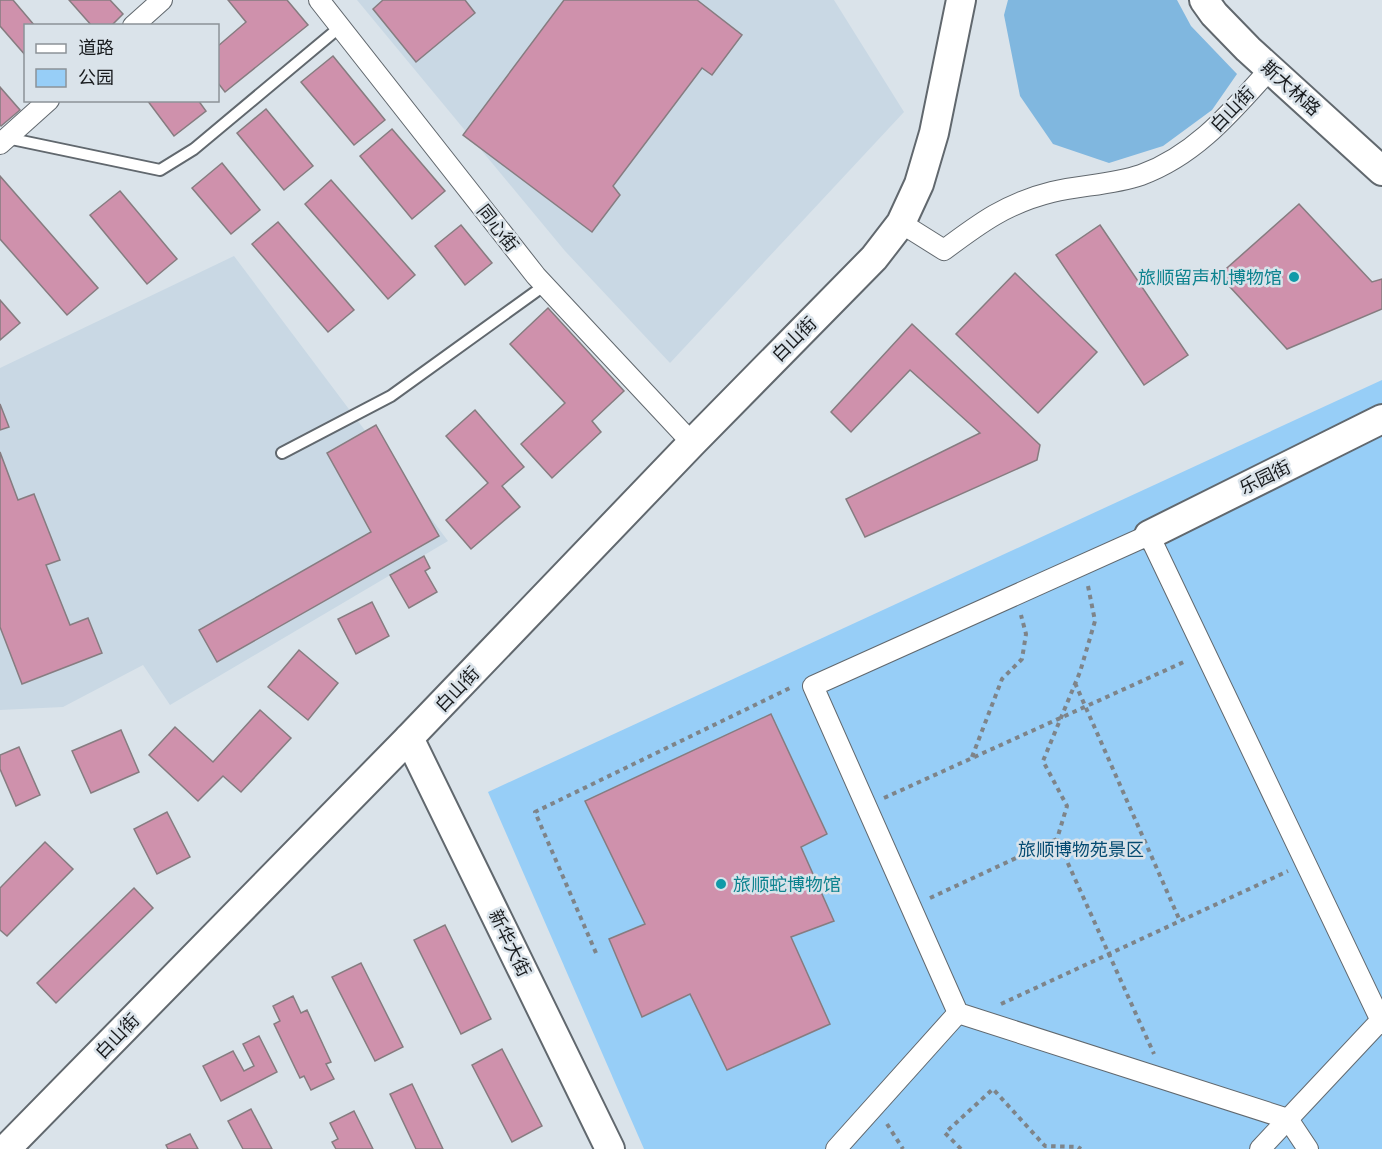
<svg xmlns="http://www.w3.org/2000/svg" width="1382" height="1149" viewBox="0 0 1382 1149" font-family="'Asap Condensed','Noto Sans SC',sans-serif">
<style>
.built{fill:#c9d8e4}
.green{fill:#97cef7}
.forest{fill:#80b7df}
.building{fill:#cf91ac;stroke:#867c80;stroke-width:1.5}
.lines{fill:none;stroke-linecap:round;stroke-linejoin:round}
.lane-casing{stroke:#61686e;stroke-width:14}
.street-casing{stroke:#61686e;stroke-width:22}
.secondary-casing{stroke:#61686e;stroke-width:32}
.path{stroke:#7e8489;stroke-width:4;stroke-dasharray:4.5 4.5;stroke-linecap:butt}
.lane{stroke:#fff;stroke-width:10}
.street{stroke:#fff;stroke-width:20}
.secondary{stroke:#fff;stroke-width:28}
.culture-dot{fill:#0f9aa8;stroke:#dae3ea;stroke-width:2}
.labels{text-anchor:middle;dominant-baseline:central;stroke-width:5;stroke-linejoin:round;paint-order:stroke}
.street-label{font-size:18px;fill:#181b1e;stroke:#dae3ea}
.culture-label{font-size:18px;fill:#0d838f;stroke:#dae3ea;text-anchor:end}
.park-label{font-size:18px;fill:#054b72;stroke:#dae3ea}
</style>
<rect width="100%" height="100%" fill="#dae3ea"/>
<g class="built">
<path d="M357 0H834L904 112 670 363 565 251Z"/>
<path d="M234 256 448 541 170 705 143 665 63 707 0 710V368Z"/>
</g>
<path class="green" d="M1382 380V1149H644L488 792Z"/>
<path class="forest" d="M1008 0H1177L1191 26 1237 74 1212 110 1163 146 1109 163 1053 144 1020 96 1004 15Z"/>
<g class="building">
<path d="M0 0H13L35 26H26V56L0 26Z"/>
<path d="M69 0H110L123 14 111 26H92Z"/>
<path d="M228 0H287L308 25 225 92 218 83V46L246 22Z"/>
<path d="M383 0H465L475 13 416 62 373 9Z"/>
<path d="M564 0H697L742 35 712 75 702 68 613 186 620 195 592 232 463 135Z"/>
<path d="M333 56 385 120 354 145 301 82Z"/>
<path d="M0 87 20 110 1 126 0 125Z"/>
<path d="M147 100H198L206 111 174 136Z"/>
<path d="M266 109 313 166 284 190 237 133Z"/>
<path d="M392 129 445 191 412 219 360 156Z"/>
<path d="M222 163 260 210 231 234 192 188Z"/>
<path d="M0 176 98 288 67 315 0 239Z"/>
<path d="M331 180 415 275 388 299 305 204Z"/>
<path d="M120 191 177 259 147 284 90 215Z"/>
<path d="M1299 204 1372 282 1382 279V309L1287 349 1219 275Z"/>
<path d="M278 222 354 310 328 332 252 244Z"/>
<path d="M461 225 492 263 465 285 435 246Z"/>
<path d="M1100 225 1188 355 1144 385 1056 255Z"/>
<path d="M1015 273 1097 352 1038 413 956 334Z"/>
<path d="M0 300 20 323 0 340Z"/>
<path d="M548 308 624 391 592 421 601 432 552 478 521 444 565 403 510 344Z"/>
<path d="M912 324 1040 445 1037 460 865 537 846 499 980 433 910 370 851 432 831 412Z"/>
<path d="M0 404 9 427 0 430Z"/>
<path d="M475 410 524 467 502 486 520 507 471 549 446 520 488 483 446 436Z"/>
<path d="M376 425 439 536 217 662 199 630 371 532 327 453Z"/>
<path d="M0 452 18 500 34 494 60 560 46 565 70 625 88 618 102 653 22 684 0 627Z"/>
<path d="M424 556 430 568 425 571 437 592 409 608 390 575Z"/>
<path d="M372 602 389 636 356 654 338 619Z"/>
<path d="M299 650 338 683 308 720 268 687Z"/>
<path d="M260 710 291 738 241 792 223 776 198 801 149 755 175 727 213 762Z"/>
<path d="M771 714 827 834 801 847 834 921 791 937 830 1024 727 1070 690 994 642 1017 609 939 645 924 585 801Z"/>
<path d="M121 730 139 772 91 793 72 751Z"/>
<path d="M19 747 40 795 16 806 0 769V755Z"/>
<path d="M167 812 190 857 157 874 134 829Z"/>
<path d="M45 842 73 869 7 936 0 930V888Z"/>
<path d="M134 888 153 908 56 1003 37 983Z"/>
<path d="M445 925 491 1019 461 1034 414 940Z"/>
<path d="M361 963 403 1047 375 1061 332 977Z"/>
<path d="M293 996 301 1013 307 1010 331 1062 326 1064 334 1079 311 1090 304 1076 300 1078 274 1024 280 1021 273 1006Z"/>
<path d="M259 1036 277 1072 221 1101 203 1066 233 1051 244 1071 254 1066 243 1044Z"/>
<path d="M502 1049 542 1126 512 1142 472 1065Z"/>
<path d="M412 1084 443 1149H416L390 1094Z"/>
<path d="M251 1109 272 1149H243L228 1121Z"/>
<path d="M354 1111 373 1149H336L332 1142 338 1139 330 1123Z"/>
<path d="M190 1134 198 1149H168L166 1145Z"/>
</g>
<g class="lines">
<g class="lane-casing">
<g id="lane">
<path d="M7 138 160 170 194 149 340 27"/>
<path d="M282 453 391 396 545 285"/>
</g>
</g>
<g class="street-casing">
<g id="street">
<path d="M319 0 536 276 692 443"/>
<path d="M133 26 162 0"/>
<path d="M0 144 49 100"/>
<path d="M901 223 944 250C980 223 1007 203 1052 192 1081 185 1112 185 1141 175 1196 155 1232 111 1270 69"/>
<path d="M836 1149 958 1013"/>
<path d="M1260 1149 1382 1019"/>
<path d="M1308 1149 1288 1119 958 1013 813 686 1149 535 1382 1023"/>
</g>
</g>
<g class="secondary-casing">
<g id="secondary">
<path d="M1204 0 1214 14 1248 49 1382 171"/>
<path d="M1149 535 1382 419"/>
<path d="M409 738 610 1149"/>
<path d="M6 1149 409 738 692 443 874 258 901 223 919 184 934 133 961 0"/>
</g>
</g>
<g class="path">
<path d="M1088 586 1095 621 1080 672 1043 761 1067 806 1057 839 1154 1054"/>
<path d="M1075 683 1180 921"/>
<path d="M972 757 1002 679 1022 659 1026 634 1021 615"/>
<path d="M884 798 1186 661"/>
<path d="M930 898 1057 839"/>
<path d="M596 953 535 812 792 687"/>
<path d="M1001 1004 1288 871"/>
<path d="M887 1124 903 1149"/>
<path d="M961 1149 945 1133 993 1089 1045 1146 1078 1147 1081 1149"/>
</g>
<use href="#lane" class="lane"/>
<use href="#street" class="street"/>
<use href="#secondary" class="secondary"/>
</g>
<g class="culture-dot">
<circle cx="1294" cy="277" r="6"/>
<circle cx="721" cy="884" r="6"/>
</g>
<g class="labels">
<g class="street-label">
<text transform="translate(1291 88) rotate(42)">斯大林路</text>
<text transform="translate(1232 109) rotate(-46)">白山街</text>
<text transform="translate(498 228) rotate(52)">同心街</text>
<text transform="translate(794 339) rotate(-45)">白山街</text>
<text transform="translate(1265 477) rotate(-26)">乐园街</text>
<text transform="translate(457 689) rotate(-46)">白山街</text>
<text transform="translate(510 943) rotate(64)">新华大街</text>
<text transform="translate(117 1036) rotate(-46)">白山街</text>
</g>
<g class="culture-label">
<text x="1282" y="277">旅顺留声机博物馆</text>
<text x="733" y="884" text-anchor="start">旅顺蛇博物馆</text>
</g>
<g class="park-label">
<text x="1081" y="849">旅顺博物苑景区</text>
</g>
</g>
<rect x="24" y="24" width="195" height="78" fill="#dae3ea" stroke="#8c9398" stroke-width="1.5"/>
<rect x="36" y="44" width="30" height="9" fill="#ffffff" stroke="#8c9398" stroke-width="1.5"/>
<text x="78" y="54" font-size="18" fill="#181b1e">道路</text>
<rect x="36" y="69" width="30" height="18" fill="#97cef7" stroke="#8c9398" stroke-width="1.5"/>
<text x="78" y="84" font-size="18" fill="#181b1e">公园</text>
</svg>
